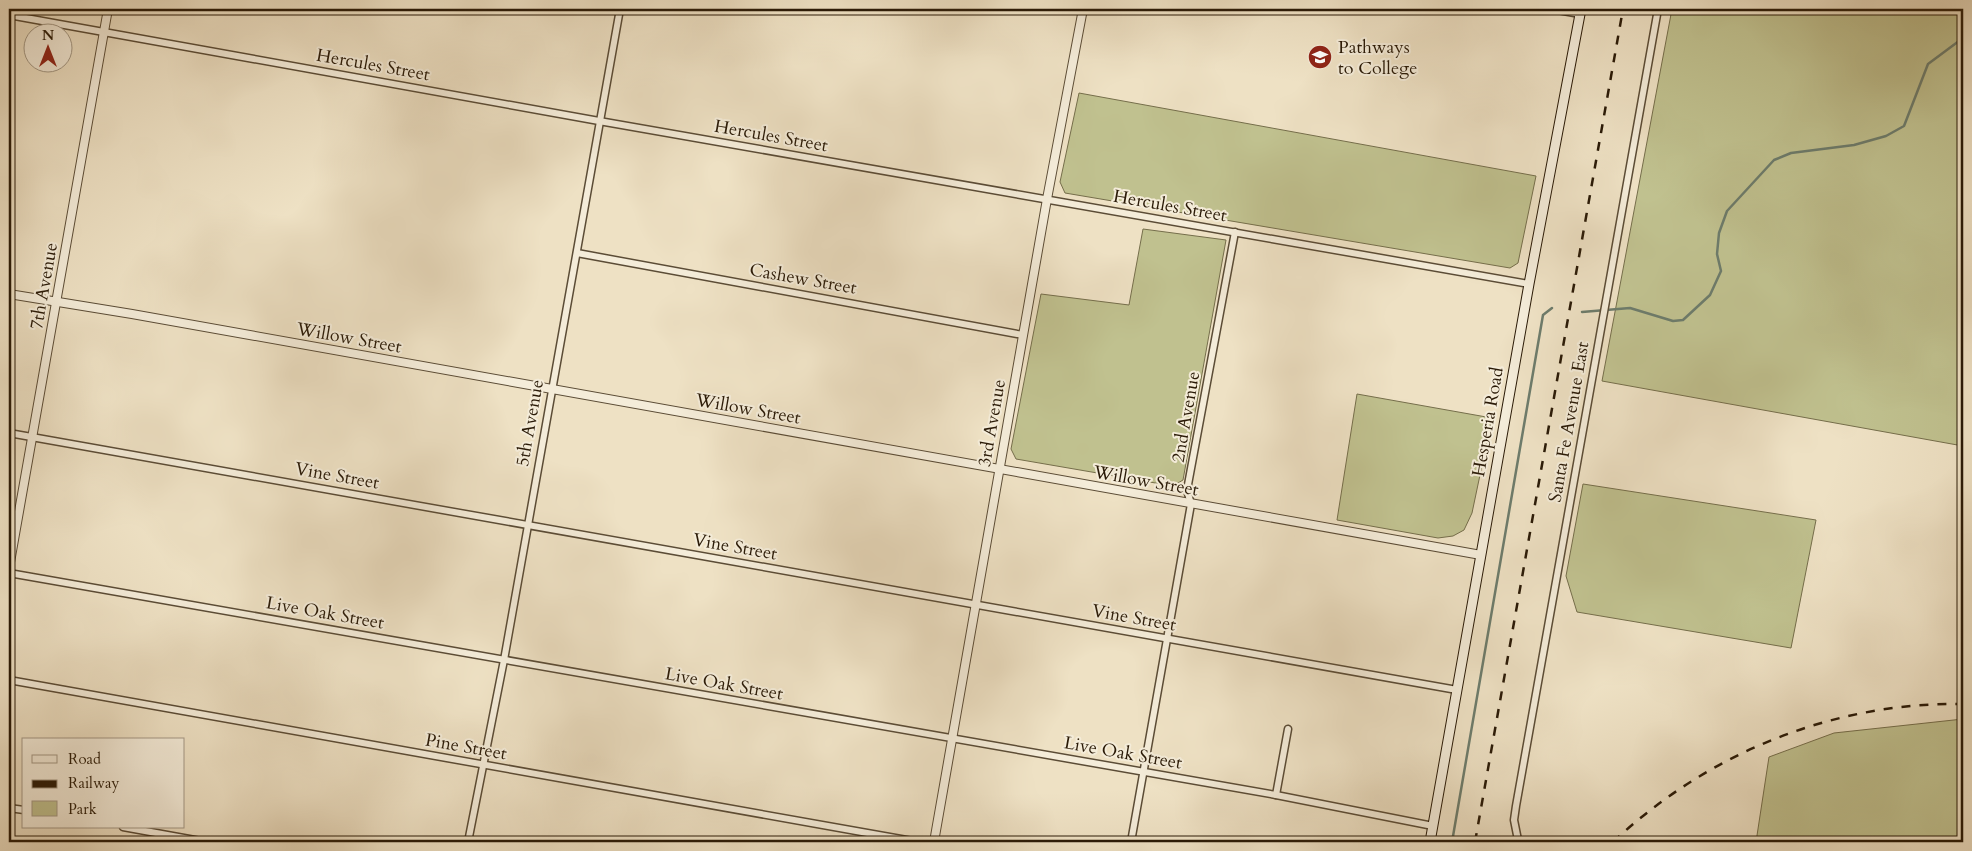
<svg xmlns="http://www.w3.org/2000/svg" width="1972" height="851" viewBox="0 0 1972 851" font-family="Cardo,serif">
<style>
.green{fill:#c0c18f;stroke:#756e4b}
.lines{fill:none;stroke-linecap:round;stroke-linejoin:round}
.stream{stroke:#6d7c6c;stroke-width:2.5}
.minor-casing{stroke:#5b4c36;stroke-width:9}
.tertiary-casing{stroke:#5b4c36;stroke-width:10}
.secondary-casing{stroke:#2a1a07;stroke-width:11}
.minor{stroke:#f4ecd9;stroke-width:6}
.tertiary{stroke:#f4ecd9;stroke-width:8}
.secondary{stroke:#f4ecd9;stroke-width:9}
.rail{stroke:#2a1a07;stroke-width:2.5;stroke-dasharray:9 9;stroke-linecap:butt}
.labels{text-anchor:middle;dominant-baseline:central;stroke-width:4;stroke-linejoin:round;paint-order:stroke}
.poi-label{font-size:18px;fill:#2a1a07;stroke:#f4ecd9;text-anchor:start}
.street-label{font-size:18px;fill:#2a1a07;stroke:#f4ecd9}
</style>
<rect width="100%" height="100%" fill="#eee1c4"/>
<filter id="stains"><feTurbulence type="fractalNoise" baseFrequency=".004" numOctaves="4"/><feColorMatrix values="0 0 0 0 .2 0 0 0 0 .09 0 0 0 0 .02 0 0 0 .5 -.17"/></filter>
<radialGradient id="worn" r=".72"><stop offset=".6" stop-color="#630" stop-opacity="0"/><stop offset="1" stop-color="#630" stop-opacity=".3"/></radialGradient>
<g class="green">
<path d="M1672 9H1963V446L1602 381Z"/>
<path d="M1079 93 1536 176 1518 263 1510 268 1065 193 1060 182Z"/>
<path d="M1143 229 1226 240 1183 480 1173 486 1016 459 1011 449 1041 294 1129 305Z"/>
<path d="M1357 394 1492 418 1472 513 1464 530 1453 536 1438 538 1337 520Z"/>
<path d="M1583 484 1816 520 1791 648 1577 612 1566 576Z"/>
<path d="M1963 719V842H1756L1769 757 1834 733Z"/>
</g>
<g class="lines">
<g class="stream">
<path d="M1582 312 1630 308 1673 321 1683 320 1710 295 1721 271 1717 254 1719 233 1727 211 1774 160 1791 153 1854 145 1886 136 1904 126 1928 64 1963 38"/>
<path d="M1452 842 1543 315 1552 308"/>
</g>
<g class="minor-casing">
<g id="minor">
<path d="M1552 9 1580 14"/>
<path d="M9 15 599 121 1529 284"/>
<path d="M577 253 1023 335"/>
<path d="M9 433 1457 690"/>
<path d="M9 573 1276 795 1433 826"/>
<path d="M9 680 918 842"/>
<path d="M1276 795 1288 729"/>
<path d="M9 808 24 810"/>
<path d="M123 827 206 842"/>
<path d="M1518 840 1514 820 1516 806 1658 9"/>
<path d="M468 842 504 660 620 9"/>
<path d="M1131 842 1191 504 1187 490 1235 232"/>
</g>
</g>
<g class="tertiary-casing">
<g id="tertiary">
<path d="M9 294 132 314 1481 555"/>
<path d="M9 568 108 9"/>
<path d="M934 842 1047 199 1083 9"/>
</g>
</g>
<g class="secondary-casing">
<path id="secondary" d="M1430 842 1529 284 1581 9"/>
</g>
<use href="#minor" class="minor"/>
<use href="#tertiary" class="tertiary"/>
<use href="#secondary" class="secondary"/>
<g class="rail">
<path d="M1475 842 1623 9"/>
<path d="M1613 842C1708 753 1833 702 1963 704"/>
</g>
</g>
<defs>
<g id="school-disc" transform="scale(1.25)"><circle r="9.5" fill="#8f2418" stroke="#f4ecd9"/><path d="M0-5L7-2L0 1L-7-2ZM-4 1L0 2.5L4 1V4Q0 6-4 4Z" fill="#fff"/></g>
</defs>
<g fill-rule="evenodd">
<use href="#school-disc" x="1320" y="57"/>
</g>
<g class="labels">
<g class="poi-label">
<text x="1338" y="47">Pathways<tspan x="1338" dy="21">to College</tspan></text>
</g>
<g class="street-label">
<text transform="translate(373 65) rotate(10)">Hercules Street</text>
<text transform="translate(771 136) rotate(10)">Hercules Street</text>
<text transform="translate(1170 206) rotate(10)">Hercules Street</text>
<text transform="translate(803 279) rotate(10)">Cashew Street</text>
<text transform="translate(44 286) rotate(-80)">7th Avenue</text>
<text transform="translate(349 338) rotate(10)">Willow Street</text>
<text transform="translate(748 409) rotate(10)">Willow Street</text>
<text transform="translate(1186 417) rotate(-80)">2nd Avenue</text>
<text transform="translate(1488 422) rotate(-80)">Hesperia Road</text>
<text transform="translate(1569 422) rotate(-80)">Santa Fe Avenue East</text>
<text transform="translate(530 423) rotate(-80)">5th Avenue</text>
<text transform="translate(992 423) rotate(-80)">3rd Avenue</text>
<text transform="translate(337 476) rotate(10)">Vine Street</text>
<text transform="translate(1146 481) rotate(10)">Willow Street</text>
<text transform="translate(735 547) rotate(10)">Vine Street</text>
<text transform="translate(325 613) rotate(10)">Live Oak Street</text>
<text transform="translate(1134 618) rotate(10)">Vine Street</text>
<text transform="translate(724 684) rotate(10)">Live Oak Street</text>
<text transform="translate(466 747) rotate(10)">Pine Street</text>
<text transform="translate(1123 753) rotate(10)">Live Oak Street</text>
</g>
</g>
<rect width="1972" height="851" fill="none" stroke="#eee1c4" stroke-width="30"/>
<rect x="10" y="10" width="1952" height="831" fill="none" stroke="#2a1a07" stroke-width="2.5"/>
<rect x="15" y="15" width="1942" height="821" fill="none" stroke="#2a1a07"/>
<rect x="22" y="738" width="162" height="90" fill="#f4ecd9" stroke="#a39885"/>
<rect x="32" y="755" width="25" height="8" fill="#f4ecd9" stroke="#a39885"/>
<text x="68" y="764" font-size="15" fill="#2a1a07">Road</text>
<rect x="32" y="780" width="25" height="8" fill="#2a1a07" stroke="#a39885"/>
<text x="68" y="788" font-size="15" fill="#2a1a07">Railway</text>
<rect x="32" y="801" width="25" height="15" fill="#c0c18f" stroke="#a39885"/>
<text x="68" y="814" font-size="15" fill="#2a1a07">Park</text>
<g transform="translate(48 48)"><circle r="24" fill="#f4ecd9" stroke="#a39885"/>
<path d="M0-4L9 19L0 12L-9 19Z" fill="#8f2418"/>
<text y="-8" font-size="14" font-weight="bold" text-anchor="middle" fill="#2a1a07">N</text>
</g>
<rect width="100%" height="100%" filter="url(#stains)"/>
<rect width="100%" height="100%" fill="url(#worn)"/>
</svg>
